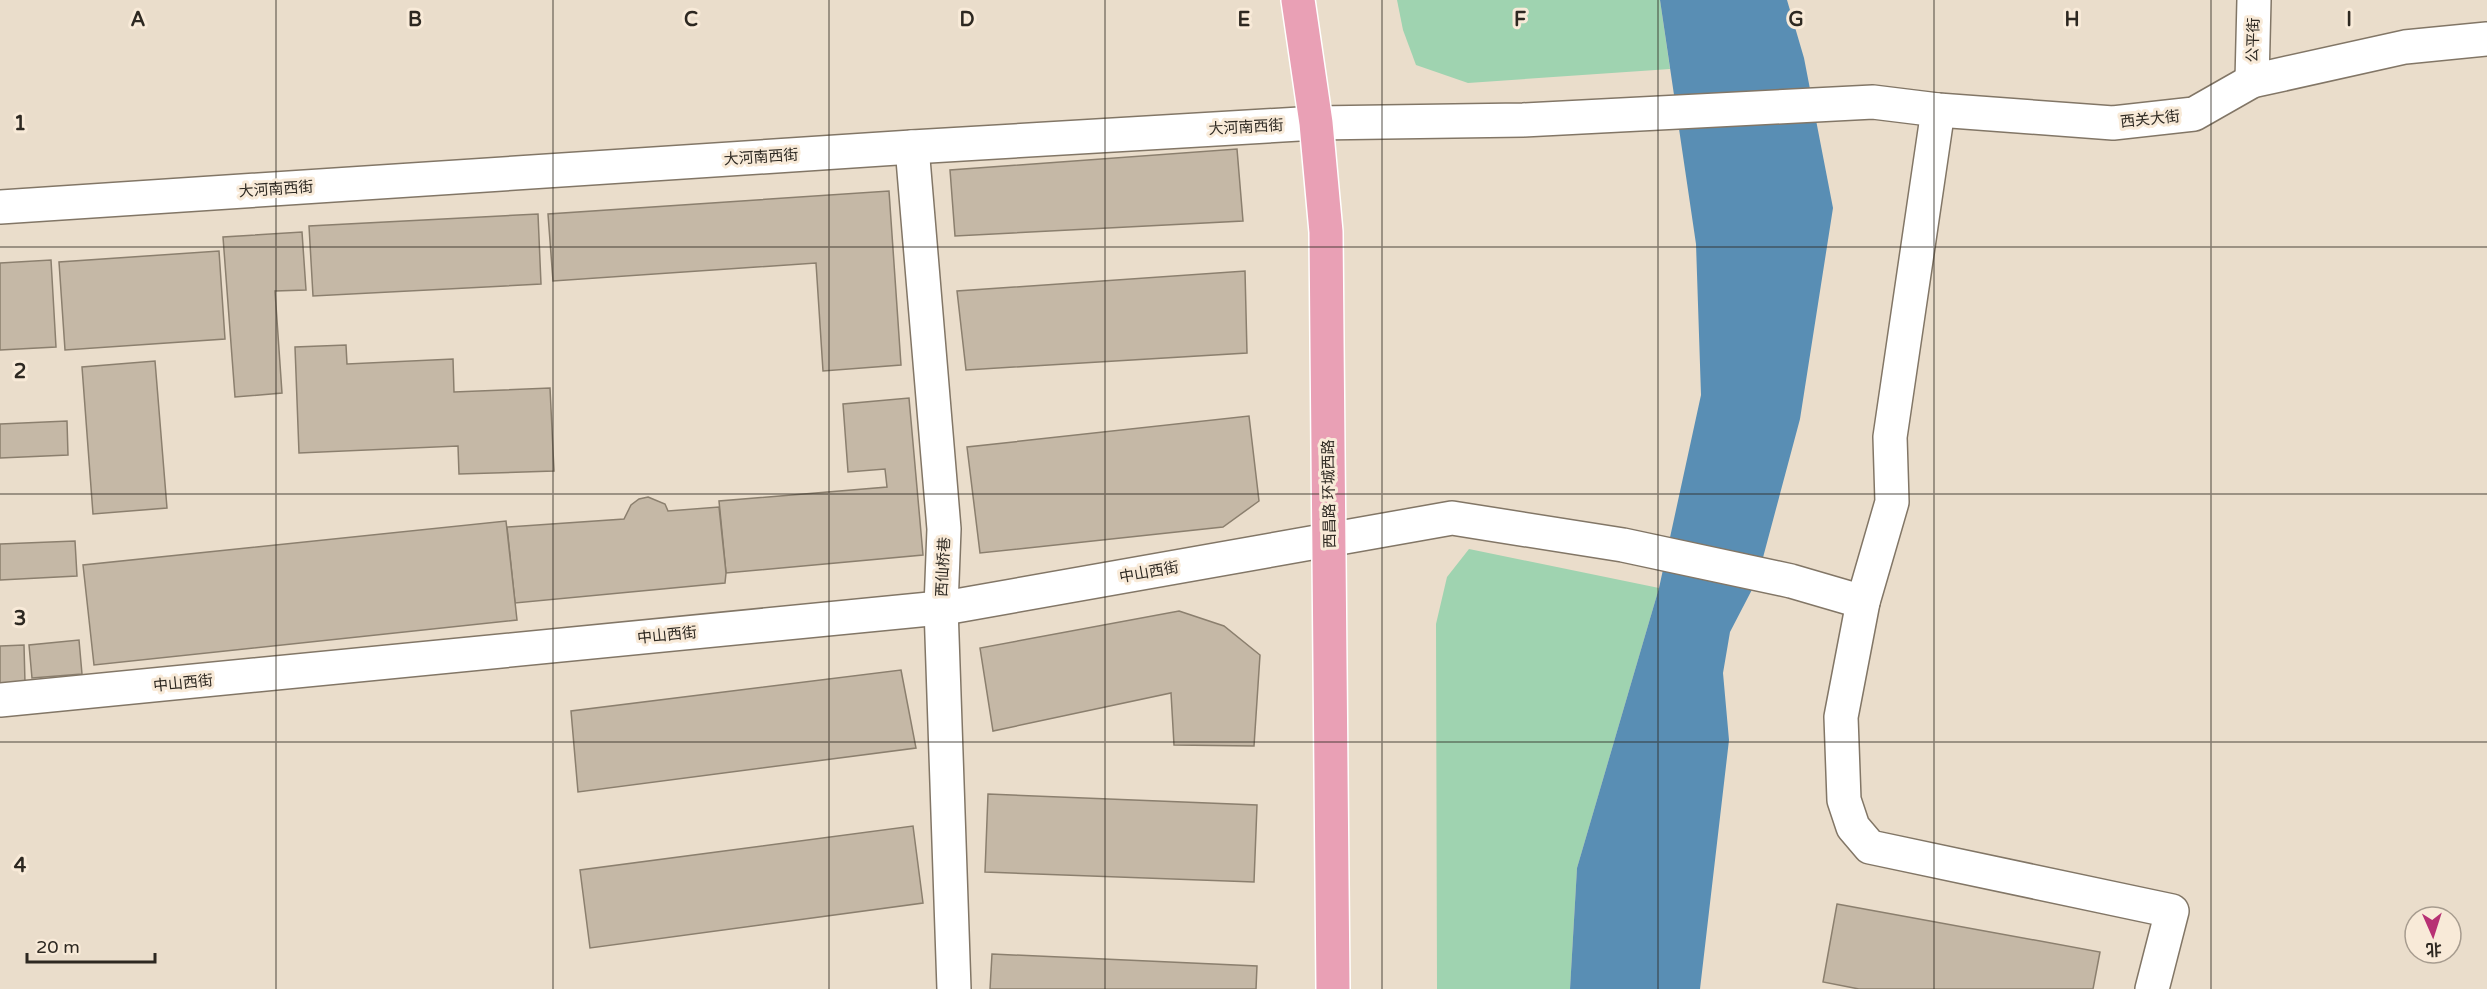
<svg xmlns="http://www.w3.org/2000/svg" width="2487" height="989" viewBox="0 0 2487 989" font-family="'Varela Round','Noto Sans SC',sans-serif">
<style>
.green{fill:#9fd3b0}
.water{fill:#598eb4}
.building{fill:#c5b8a6;stroke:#8b7f6e;stroke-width:1.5}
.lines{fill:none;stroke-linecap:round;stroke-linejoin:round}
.minor-casing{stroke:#827666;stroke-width:36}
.major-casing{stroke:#fff;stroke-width:36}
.minor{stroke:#fff;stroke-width:33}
.major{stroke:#e9a0b5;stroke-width:33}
.grid{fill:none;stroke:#2d2821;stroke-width:1.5;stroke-opacity:0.55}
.labels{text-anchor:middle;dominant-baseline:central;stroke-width:6;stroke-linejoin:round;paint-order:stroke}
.street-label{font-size:15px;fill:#2d2821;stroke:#f8ead8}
.grid-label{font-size:20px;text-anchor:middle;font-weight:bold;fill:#2d2821;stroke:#f8ead8;stroke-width:6;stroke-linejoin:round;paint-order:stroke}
</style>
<rect width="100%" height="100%" fill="#eaddcb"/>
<g class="green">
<path d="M1397 0H1660L1670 69 1468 83 1416 65 1403 30Z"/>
<path d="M1469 549 1659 588 1577 868 1570 989H1437L1436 624 1447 577Z"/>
</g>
<path class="water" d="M1660 0H1787L1804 58 1833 208 1800 419 1757 580 1730 632 1723 673 1729 740 1700 989H1570L1577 868 1659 588 1701 395 1696 244Z"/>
<g class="building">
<path d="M1237 149 1243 221 955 236 950 170Z"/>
<path d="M889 191 901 365 823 371 816 263 553 281 548 214Z"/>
<path d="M538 214 541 284 313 296 309 226Z"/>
<path d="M302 232 306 290 275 291 282 393 235 397 223 237Z"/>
<path d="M219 251 225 339 65 350 59 262Z"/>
<path d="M51 260 56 347 0 350V263Z"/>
<path d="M1245 271 1247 353 966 370 957 291Z"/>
<path d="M346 345 347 364 453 359 454 392 550 388 554 471 459 474 458 446 299 453 295 347Z"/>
<path d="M155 361 167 508 93 514 82 367Z"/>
<path d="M909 398 923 555 726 573 719 501 887 487 885 469 848 472 843 404Z"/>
<path d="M1249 416 1259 501 1223 527 980 553 967 447Z"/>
<path d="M67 421 68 455 0 458V424Z"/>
<path d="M648 497 665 504 668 511 719 507 726 573 725 583 515 603 507 527 624 519 631 505 639 499Z"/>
<path d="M506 521 517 620 94 665 83 565Z"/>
<path d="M75 541 77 576 0 580V544Z"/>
<path d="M1179 611 1224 626 1260 655 1254 746 1174 745 1171 693 993 731 980 648Z"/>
<path d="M79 640 82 674 32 678 29 645Z"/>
<path d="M24 645 25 683 0 684V646Z"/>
<path d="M901 670 916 748 578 792 571 711Z"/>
<path d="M988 794 1257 805 1254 882 985 872Z"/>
<path d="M913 826 923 903 590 948 580 870Z"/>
<path d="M1837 904 2100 952 2093 989H1859L1823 982Z"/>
<path d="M992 954 1257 966 1256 989H990Z"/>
</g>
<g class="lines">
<g class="minor-casing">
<g id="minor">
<path d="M2252 81 2254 0"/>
<path d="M1938 110 1890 437 1892 502 1863 602 1841 717 1844 800 1853 827 1870 847 2172 911 2152 989"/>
<path d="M912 147 944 529 941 607 954 989"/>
<path d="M0 207 912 147 1316 123 1523 120 1873 102 1938 110 2113 123 2194 114 2252 81 2405 47 2487 39"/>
<path d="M0 700 950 607 1452 518 1623 545 1791 581 1863 602"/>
</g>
</g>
<g class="major-casing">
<path id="major" d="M1298 0 1316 123 1326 232 1333 989"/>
</g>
<use href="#minor" class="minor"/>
<use href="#major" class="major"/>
</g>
<path class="grid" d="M276 0V989M553 0V989M829 0V989M1105 0V989M1382 0V989M1658 0V989M1934 0V989M2211 0V989M0 247H2487M0 494H2487M0 742H2487"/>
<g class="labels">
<g class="street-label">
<text transform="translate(2253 40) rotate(-88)">公平街</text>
<text transform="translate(2150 119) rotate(-6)">西关大街</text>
<text transform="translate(1246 127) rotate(-3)">大河南西街</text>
<text transform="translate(761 157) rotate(-4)">大河南西街</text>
<text transform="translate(276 189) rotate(-4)">大河南西街</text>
<text transform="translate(1329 494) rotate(-91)">西昌路 环城西路</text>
<text transform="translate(943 567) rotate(-87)">西仙桥巷</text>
<text transform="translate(1149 572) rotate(-10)">中山西街</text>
<text transform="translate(667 635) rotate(-6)">中山西街</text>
<text transform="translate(183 683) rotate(-6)">中山西街</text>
</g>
</g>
<g class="grid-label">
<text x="138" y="26">A</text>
<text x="415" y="26">B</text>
<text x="691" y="26">C</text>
<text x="967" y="26">D</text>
<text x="1244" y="26">E</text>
<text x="1520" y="26">F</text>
<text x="1796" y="26">G</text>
<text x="2072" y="26">H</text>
<text x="2349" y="26">I</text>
<text x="20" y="130">1</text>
<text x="20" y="378">2</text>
<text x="20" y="625">3</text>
<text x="20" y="872">4</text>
</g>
<g transform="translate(2433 935) rotate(177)"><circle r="28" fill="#f8ead8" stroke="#a79c8f" stroke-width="1.5"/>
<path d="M0-4.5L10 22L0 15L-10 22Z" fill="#b73174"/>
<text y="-9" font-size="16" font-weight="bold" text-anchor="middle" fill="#2d2821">北</text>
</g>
<path d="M27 953v9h128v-9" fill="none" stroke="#2d2821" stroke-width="3"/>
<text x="36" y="953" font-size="18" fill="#2d2821" stroke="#f8ead8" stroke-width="4.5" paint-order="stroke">20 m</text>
</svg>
